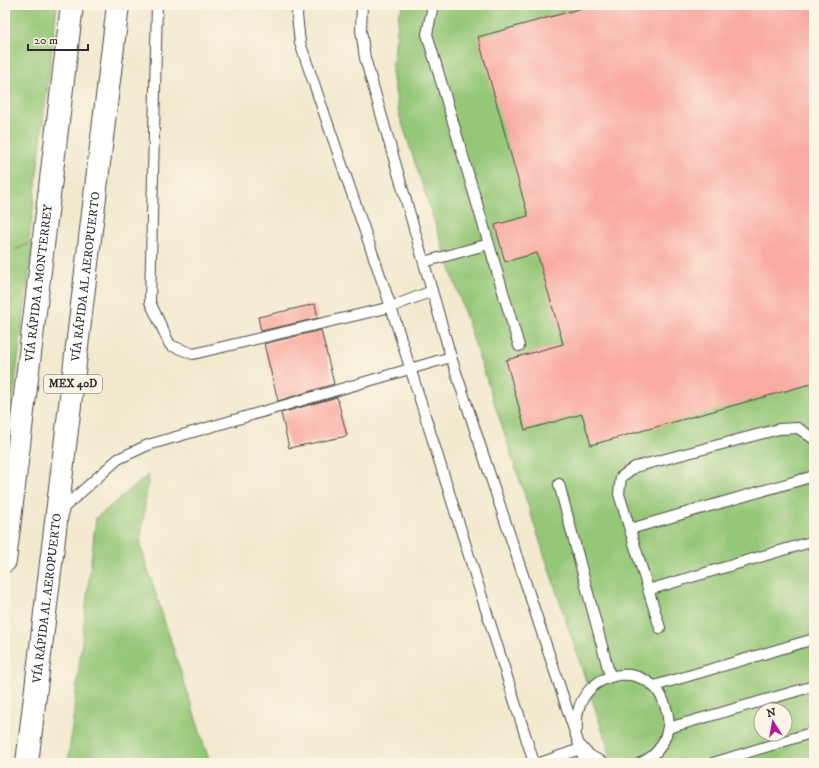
<svg xmlns="http://www.w3.org/2000/svg" width="819" height="768" viewBox="0 0 819 768" font-family="'IM FELL DW Pica',serif">
<style>
.green{fill:#95c778;stroke:#607952;fill-rule:evenodd}
.building{fill:#f9aaa2}
.lines{fill:none;stroke-linecap:round;stroke-linejoin:round}
.lane-casing{stroke:#494844;stroke-width:12}
.highway-casing{stroke:#494844;stroke-width:24}
.lane{stroke:#fff;stroke-width:10}
.highway{stroke:#fff;stroke-width:22}
.labels{text-anchor:middle;dominant-baseline:central;stroke-width:3.5;stroke-linejoin:round;paint-order:stroke}
.shield{fill:#fcf5e5;stroke:#6a6863;stroke-width:1}
.shield-label{font-size:11px;font-weight:bold;fill:#2b2b2b}
.street-label{font-size:12px;fill:#2b2b2b;stroke:#fcf5e5}
</style>
<rect width="100%" height="100%" fill="#fcf5e5"/>
<filter id="ink" filterUnits="userSpaceOnUse"><feTurbulence type="fractalNoise" baseFrequency=".025" numOctaves="2"/><feDisplacementMap in="SourceGraphic" scale="8" xChannelSelector="R" yChannelSelector="G"/><feConvolveMatrix kernelMatrix="1 2 1 2 8 2 1 2 1" color-interpolation-filters="sRGB"/></filter>
<filter id="wash" filterUnits="userSpaceOnUse"><feTurbulence type="fractalNoise" baseFrequency=".012" numOctaves="4" result="noise"/><feDisplacementMap in="SourceGraphic" scale="16" xChannelSelector="R" yChannelSelector="G"/><feGaussianBlur stdDeviation="0.9" result="paint"/><feColorMatrix in="noise" values="0 0 0 0 0 0 0 0 0 0 0 0 0 0 0 0 0 1.4 0 .05"/><feComposite in="paint" operator="in"/></filter>
<g filter="url(#wash)">
<rect width="100%" height="100%" fill="#f3e9cf"/>
<g class="green">
<path d="M5 5H57L29 243 15 250 33 243 5 461Z"/>
<path d="M404 5H814V763H613L399 114 392 72 399 14ZM761 710H785V734H761Z"/>
<path d="M149 474 140 545 210 763H68L96 518Z"/>
</g>
<g id="blocks">
<g class="building">
<path d="M593 5H814V383L591 445 582 414 525 430 506 360 563 344 537 253 505 262 495 225 528 216 478 37Z"/>
<path d="M315 304 318 318 261 331 258 317Z"/>
<path d="M321 330 334 384 278 401 264 344Z"/>
<path d="M337 397 347 436 289 448 281 413Z"/>
</g>
</g>
</g>
<g filter="url(#ink)">
<use href="#blocks" fill-opacity="0" stroke="#494844" stroke-width="1"/>
<g class="lines">
<g class="lane-casing">
<g id="lane">
<path d="M157 5 150 302 170 345 193 354 391 307 432 291"/>
<path d="M298 5 297 15 300 43 391 307 534 763"/>
<path d="M362 5 361 30 365 58 451 357 585 763"/>
<path d="M433 5 427 34 519 346"/>
<path d="M424 262 489 244"/>
<path d="M559 484 610 676"/>
<path d="M60 511 118 459 148 445 451 357"/>
<path d="M630 529 814 476"/>
<path d="M648 590 814 541"/>
<path d="M660 628 619 494 621 477 635 467 779 429 798 428 814 439"/>
<path d="M654 686 814 639"/>
<path d="M668 728 814 686"/>
<path d="M577 729C572 670 649 655 665 705 669 715 670 724 666 735 662 747 653 758 640 763"/>
<path d="M581 746C586 754 597 760 605 763"/>
<path d="M540 763 580 749"/>
<path d="M713 763 814 732"/>
</g>
</g>
<g class="highway-casing">
<g id="highway">
<path id="s1" d="M5 561 72 5"/>
<path id="s2" d="M27 763 118 5"/>
</g>
</g>
<use href="#lane" class="lane"/>
<use href="#highway" class="highway"/>
</g>
</g>
<g class="labels">
<rect class="shield" x="44" y="375" width="58" height="18" rx="3"/>
<g class="shield-label">
<text x="73" y="384">MEX 40D</text>
</g>
<g class="street-label">
<text stroke="none"><textPath href="#s2" startOffset="490">VÍA RÁPIDA AL AEROPUERTO</textPath></text>
<text stroke="none"><textPath href="#s1" startOffset="280">VÍA RÁPIDA A MONTERREY</textPath></text>
<text stroke="none"><textPath href="#s2" startOffset="166">VÍA RÁPIDA AL AEROPUERTO</textPath></text>
</g>
</g>
<rect width="819" height="768" fill="none" stroke="#fcf5e5" stroke-width="20"/>
<g transform="translate(773 722) rotate(349)"><circle r="19" fill="#fcf5e5" stroke="#a8a49b"/>
<path d="M0-3L7 15L0 10L-7 15Z" fill="#b5179e"/>
<text y="-6" font-size="11" font-weight="bold" text-anchor="middle" fill="#2b2b2b">N</text>
</g>
<path d="M28 44v6h60v-6" fill="none" stroke="#2b2b2b" stroke-width="2"/>
<text x="34" y="44" font-size="12" fill="#2b2b2b" stroke="#fcf5e5" stroke-width="3" paint-order="stroke">20 m</text>
</svg>
